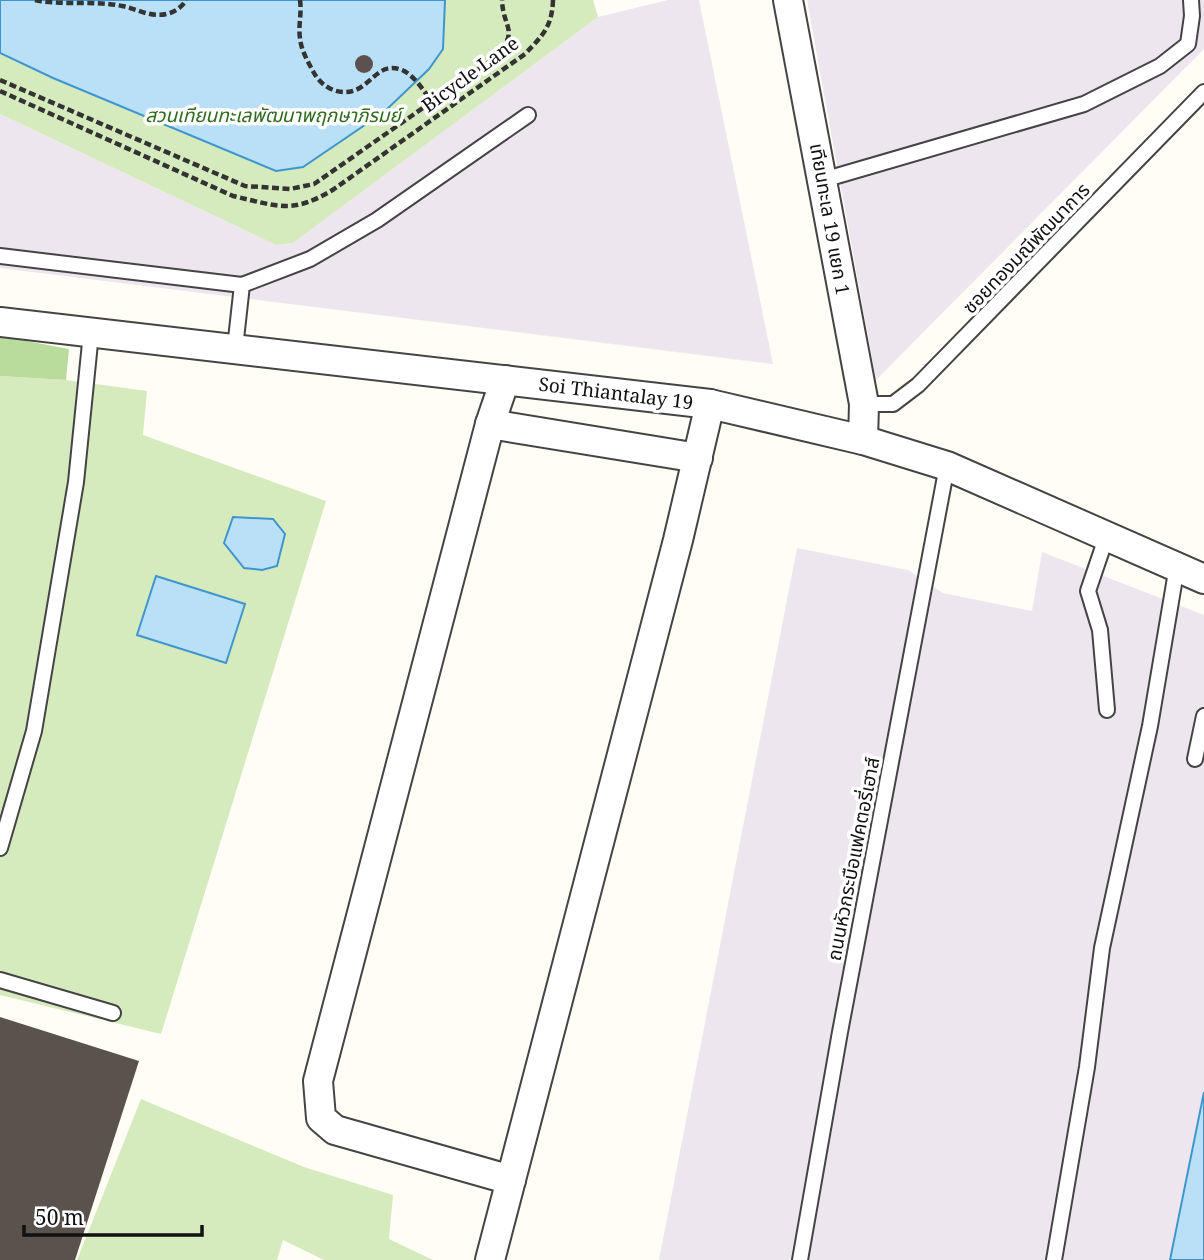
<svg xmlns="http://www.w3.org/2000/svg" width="1204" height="1260" viewBox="0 0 1204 1260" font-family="'Noto Serif','Noto Sans Thai',serif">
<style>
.industrial{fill:#eee6ef}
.green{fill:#d5ebbd}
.forest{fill:#b9dc9c}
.water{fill:#b9e0f7;stroke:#3f96cf;stroke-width:2}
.building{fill:#5a524d}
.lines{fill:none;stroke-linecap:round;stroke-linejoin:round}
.service-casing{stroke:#444;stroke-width:18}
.minor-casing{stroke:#444;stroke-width:32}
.path{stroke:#333;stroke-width:4.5;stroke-dasharray:7 3.5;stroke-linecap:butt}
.service{stroke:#fff;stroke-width:14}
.minor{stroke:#fff;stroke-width:28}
.labels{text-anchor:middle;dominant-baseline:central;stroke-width:7;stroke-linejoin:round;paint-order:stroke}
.street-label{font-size:19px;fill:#111;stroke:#fff}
.park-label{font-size:19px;font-style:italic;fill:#2f6b1f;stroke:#fff}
</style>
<rect width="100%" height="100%" fill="#fffdf5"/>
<g class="industrial">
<path d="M668 0H699L773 364 0 268V114L276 245 293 243 598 17Z"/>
<path d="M807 0H1204V49L876 380Z"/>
<path d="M797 548 908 570 943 593 1032 611 1042 552 1204 615V1092L1170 1260H659Z"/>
</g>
<g class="green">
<path d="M0 0H593L598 17 293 243 276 245 0 114Z"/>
<path d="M0 376 66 380 147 391 143 435 326 501 161 1034 0 995Z"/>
<path d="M141 1099 304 1167 393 1195 389 1239 433 1260H324L283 1240 277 1260H77Z"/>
</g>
<path class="forest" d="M0 336 69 349 66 380 0 376Z"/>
<g class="water">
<path d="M0 0H445L443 49 429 69 384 112 303 167 276 171 53 78 0 53Z"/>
<path d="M233 517 273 519 285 534 277 566 262 570 244 568 224 543Z"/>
<path d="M156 576 245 604 226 663 137 635Z"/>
<path d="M1204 1092V1260H1170Z"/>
</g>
<g class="building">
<circle cx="364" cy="64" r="9"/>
<path d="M0 1017 139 1061 75 1260H0Z"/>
</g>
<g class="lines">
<g class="service-casing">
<g id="service">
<path d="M823 180 1084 104 1160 66 1188 44 1192 16 1191 0"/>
<path d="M0 256 242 285"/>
<path d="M235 348 242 285 310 259 377 220 528 115"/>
<path d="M864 404H893L918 385 1204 92"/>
<path d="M1107 710 1100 630 1088 591 1107 535"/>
<path d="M1195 759 1204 716"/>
<path d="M0 848 34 731 76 482 91 333"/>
<path d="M0 980 113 1013"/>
<path d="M800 1260 840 1032 947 466"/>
<path d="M1054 1260 1087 1067 1102 948 1150 726 1177 566"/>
</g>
</g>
<g class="minor-casing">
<g id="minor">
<path d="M788 0 864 404 863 440"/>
<path d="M0 322 710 404 863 440 947 466 1204 579"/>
<path d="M505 380 490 424 318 1081 321 1118 335 1130 511 1180"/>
<path d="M490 424 698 458"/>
<path d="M490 1260 678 540 710 404"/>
</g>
</g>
<g class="path">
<path d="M35 0C63 6 93 0 122 6 138 9 152 19 170 13 176 11 183 6 186 0"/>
<path d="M300 0C302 13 298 26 300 38 301 50 308 62 314 73 324 91 347 99 364 85 376 76 384 63 402 70 414 75 424 91 431 101"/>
<path d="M0 80 245 186 290 189 314 184 496 57C520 29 503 29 502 0"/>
<path d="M0 91 233 196C278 206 292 215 334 189L525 54C543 35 552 27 553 0"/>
</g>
<use href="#service" class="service"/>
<use href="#minor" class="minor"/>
</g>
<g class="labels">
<g class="street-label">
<text transform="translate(470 74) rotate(-36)">Bicycle Lane</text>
<text transform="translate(830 219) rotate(80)">เทียนทะเล 19 แยก 1</text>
<text transform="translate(1026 248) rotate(-46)">ซอยทองมณีพัฒนาการ</text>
<text transform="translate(616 393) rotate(7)">Soi Thiantalay 19</text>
<text transform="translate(853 859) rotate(-79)">ถนนหัวกระบือแฟคตอรี่เฮาส์</text>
</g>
<g class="park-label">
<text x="273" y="115">สวนเทียนทะเลพัฒนาพฤกษาภิรมย์</text>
</g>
</g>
<path d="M24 1225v10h178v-10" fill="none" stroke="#111111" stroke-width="3.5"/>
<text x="35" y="1225" font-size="21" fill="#111111" stroke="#ffffff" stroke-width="5" paint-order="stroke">50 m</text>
</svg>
